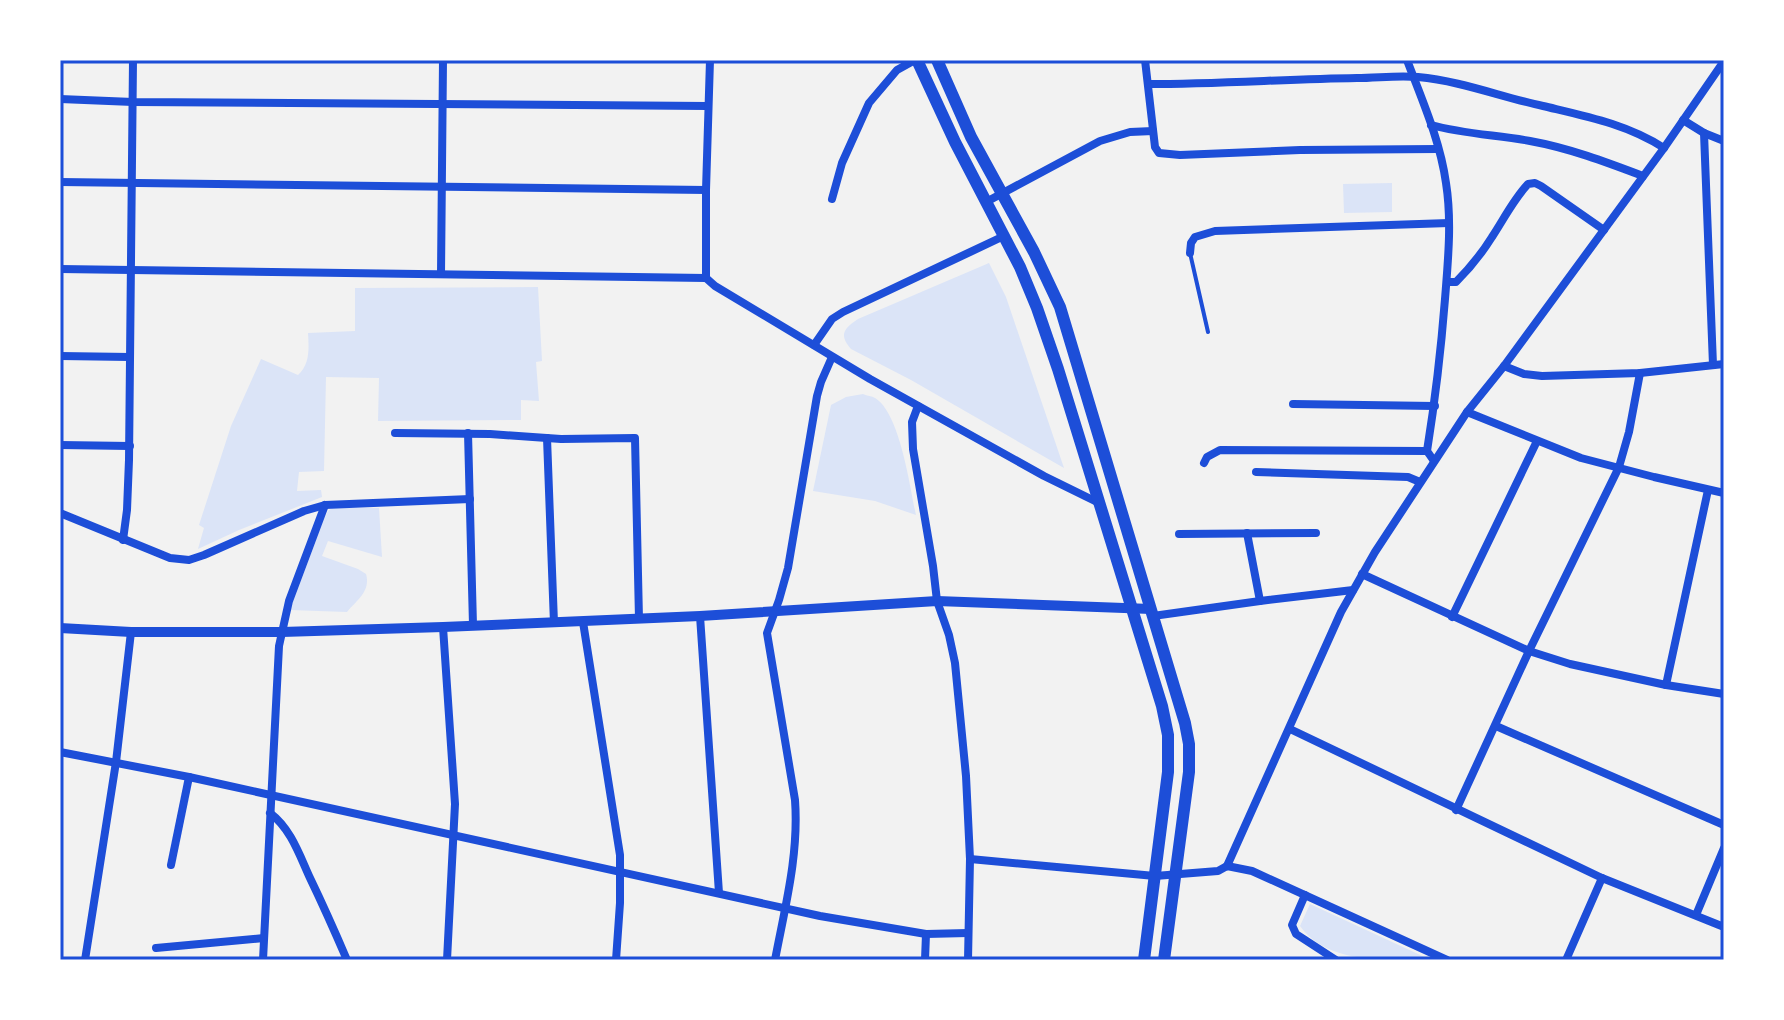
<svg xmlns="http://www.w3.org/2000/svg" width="1784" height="1020" viewBox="0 0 1784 1020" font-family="Merriweather,serif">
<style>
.green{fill:#dbe4f7}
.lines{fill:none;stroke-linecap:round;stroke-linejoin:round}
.service{stroke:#1d4ed8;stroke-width:4}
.minor{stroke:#1d4ed8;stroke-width:8}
.tertiary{stroke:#1d4ed8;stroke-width:10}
.primary{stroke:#1d4ed8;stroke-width:12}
.neatline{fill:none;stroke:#1d4ed8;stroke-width:3}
</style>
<rect width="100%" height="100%" fill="#f2f2f2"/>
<g class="green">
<path d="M1392 183V212L1344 213 1343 184Z"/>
<path d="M989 263 1006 297 1064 468 911 380 851 349C839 335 843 329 858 319Z"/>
<path d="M538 287 542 361 536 362 539 401 521 400V420L378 421 379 378 326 377 324 471 299 472 297 491 321 490 322 497 239 530 198 549 204 528 199 525 231 426 261 359 298 375C310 364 309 349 308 333L355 331V288Z"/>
<path d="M863 394C867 396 872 396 875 398 900 413 910 487 916 515L875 501 813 491 831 405 846 397Z"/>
<path d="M332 508H379L382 557 328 541 322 556 358 569 366 574C371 591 357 600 347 612L290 610 324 519 328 511Z"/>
<path d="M1310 904 1431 960C1388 960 1328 965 1300 926Z"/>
</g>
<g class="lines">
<path class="service" d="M1190 253 1208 332"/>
<g class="minor">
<path d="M1145 60 1155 147 1159 153 1180 155 1300 150 1438 149"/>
<path d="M1407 60C1422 100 1440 140 1446 183 1452 221 1448 261 1445 299 1441 350 1435 401 1427 451L1434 461"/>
<path d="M1148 84C1218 84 1287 79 1357 78 1377 78 1398 75 1418 77 1461 81 1501 97 1543 106 1585 116 1627 124 1664 148"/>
<path d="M60 99 133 102 708 106"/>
<path d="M1683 120 1704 133 1724 141"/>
<path d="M1431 125C1464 134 1497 135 1530 141 1569 148 1606 162 1643 176"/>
<path d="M1704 133 1713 365"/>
<path d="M60 182 706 190"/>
<path d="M832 199 842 163 869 103 897 70 915 60"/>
<path d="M986 202 1100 141 1130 132 1153 131"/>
<path d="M1190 253 1191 243 1195 237 1215 231 1449 223"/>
<path d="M60 269 706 278"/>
<path d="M441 274 443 60"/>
<path d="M706 278 715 286 870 379 1044 476 1099 503"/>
<path d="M706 278V190L710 60"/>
<path d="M1447 282H1456C1469 269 1482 253 1492 237 1504 219 1513 200 1528 184L1535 183 1541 186 1604 230"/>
<path d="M814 345 832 319 843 312 1004 236"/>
<path d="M60 356 130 357"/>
<path d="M1504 366 1524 374 1542 376 1640 373 1724 364"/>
<path d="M1293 404 1435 406"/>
<path d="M918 406 912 422 913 449 933 566 937 601 949 635 955 663 966 776 970 859 968 960"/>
<path d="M1467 412 1581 458 1654 477 1724 493"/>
<path d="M395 433 490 434 561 439 635 438 639 619"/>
<path d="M468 433 473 625"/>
<path d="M547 438 554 623"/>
<path d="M60 445 130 446"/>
<path d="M1204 463 1207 457 1220 450 1427 451"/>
<path d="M1256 472 1408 477 1420 482"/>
<path d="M60 513 170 558 189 560 204 555 304 511 325 505 470 499"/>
<path d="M1247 533 1260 601"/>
<path d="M1179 534 1316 533"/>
<path d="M123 540 127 510 129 460 133 60"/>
<path d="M1362 574 1529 651 1570 664 1666 685 1724 694"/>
<path d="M700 616 719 893"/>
<path d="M1153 616 1260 601 1353 590"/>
<path d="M1452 617 1537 441"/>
<path d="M583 622 620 855V903L616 960"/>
<path d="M443 627 455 804 447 960"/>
<path d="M1666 685 1708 490"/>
<path d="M1496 726 1724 825"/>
<path d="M1290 729 1602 878 1724 927"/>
<path d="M60 752 189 777 820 916 926 934 968 933"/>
<path d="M1456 810 1529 651 1619 467 1629 432 1640 373"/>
<path d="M270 813C291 829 299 854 310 878 323 905 335 932 347 960"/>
<path d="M970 859 1155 876 1218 871 1227 866 1252 871 1447 960"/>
<path d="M171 865 189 777"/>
<path d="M1227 866 1341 612 1375 552 1467 412 1504 366 1664 148 1724 61"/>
<path d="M1305 895 1292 925 1296 934 1336 960"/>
<path d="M1696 915 1724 848"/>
<path d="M156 948 264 938"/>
<path d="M85 960 116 762 131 632"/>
<path d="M263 960 279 646 289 601 325 505"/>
<path d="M775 960C785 907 799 855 795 800L767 633 779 600 788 568 817 396 821 382 832 357"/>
<path d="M925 960 926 934"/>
<path d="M1566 960 1602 878"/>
</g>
<path class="tertiary" d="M60 628 131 632H282L443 627 700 616 937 601 1151 609"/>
<g class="primary">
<path d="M917 60 955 142 1020 267 1037 308 1058 369 1162 706 1168 735V772L1144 960"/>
<path d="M937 60 971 137 1034 252 1060 307 1185 723 1189 744V772L1164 960"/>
</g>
</g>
<rect width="1784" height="1020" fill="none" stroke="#ffffff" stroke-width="124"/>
<rect x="62" y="62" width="1660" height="896" class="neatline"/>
</svg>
